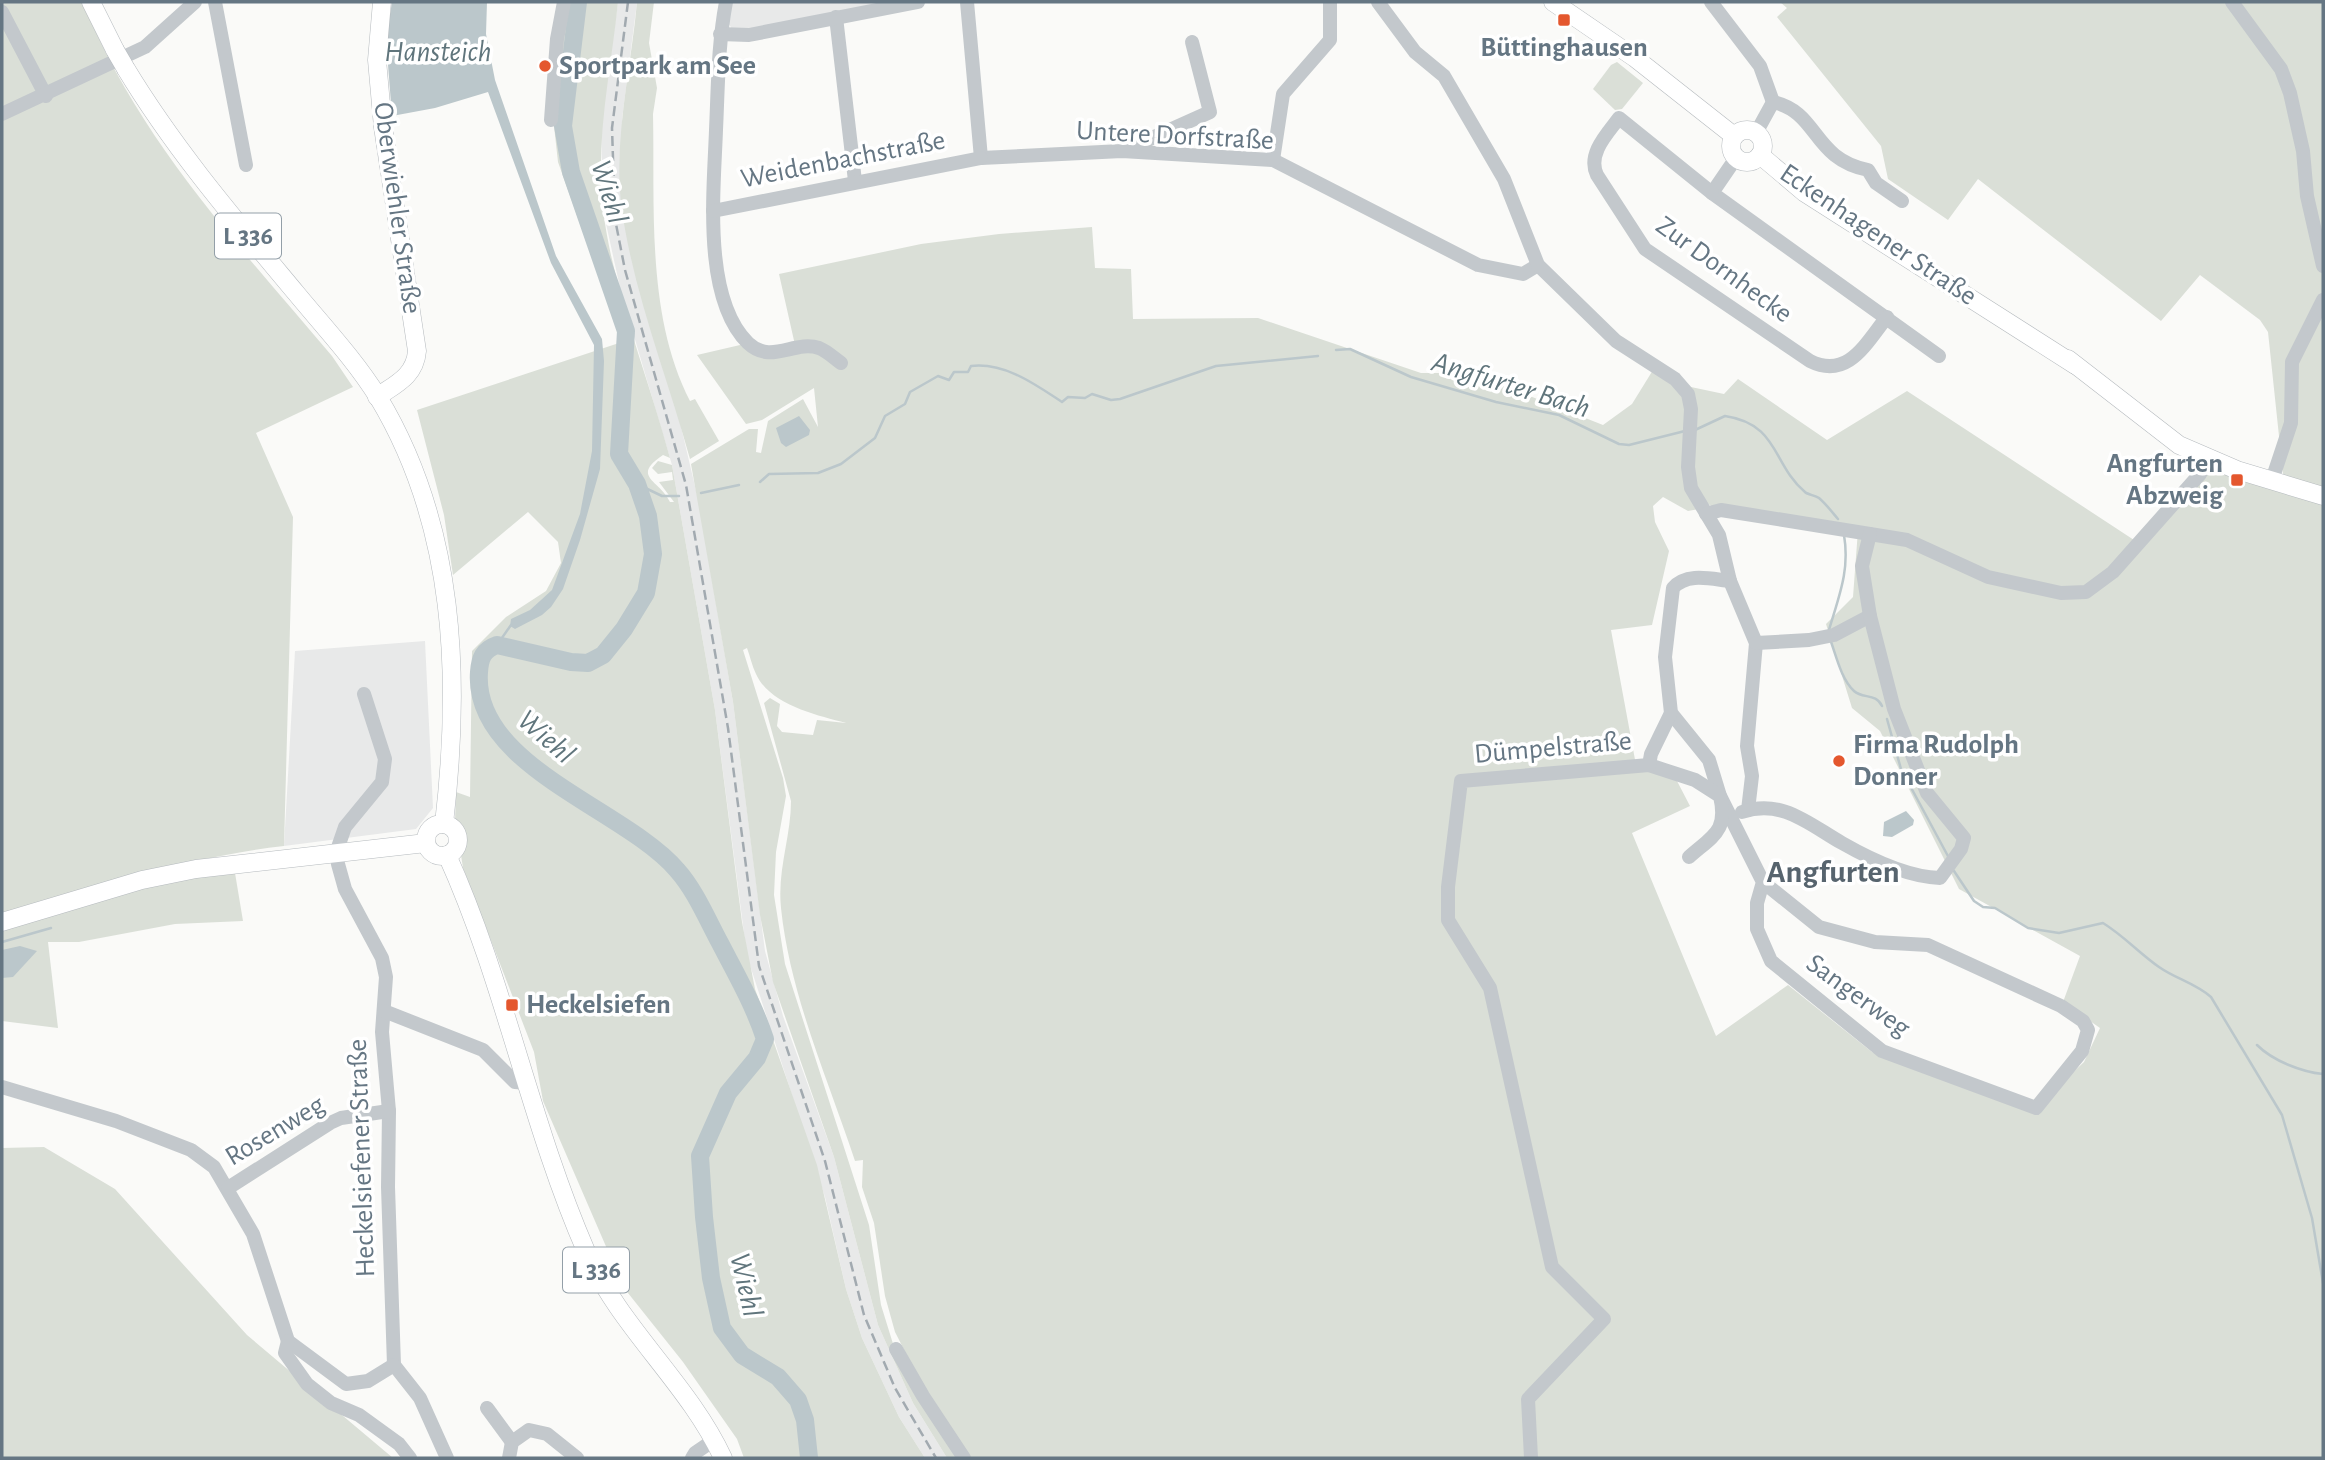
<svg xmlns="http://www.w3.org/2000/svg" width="2325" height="1460" viewBox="0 0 2325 1460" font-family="'Alegreya Sans',sans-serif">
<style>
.built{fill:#e8e9e9}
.green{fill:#dadfd7}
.water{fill:#bbc7cb}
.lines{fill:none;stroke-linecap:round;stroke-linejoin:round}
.stream{stroke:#bbc7cb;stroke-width:2.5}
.river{stroke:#bbc7cb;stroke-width:18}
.major-casing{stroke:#b5babe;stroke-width:19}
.minor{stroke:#c3c8cc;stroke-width:14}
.major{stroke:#fff;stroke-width:18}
.rail{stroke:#a2aab0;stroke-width:2.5;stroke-dasharray:10 5;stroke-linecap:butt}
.major-bridge-casing{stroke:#b5babe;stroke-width:19;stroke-linecap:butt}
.major-bridge{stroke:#fff;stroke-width:18}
.poi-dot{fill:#e4572e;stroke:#fff;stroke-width:2.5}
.labels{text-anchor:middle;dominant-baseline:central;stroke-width:7;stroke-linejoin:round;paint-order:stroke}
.shield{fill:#fff;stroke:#939fa8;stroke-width:2}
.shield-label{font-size:26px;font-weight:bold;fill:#657683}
.poi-label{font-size:28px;font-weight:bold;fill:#657683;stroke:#fff;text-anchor:start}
.street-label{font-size:28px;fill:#657683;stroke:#fff}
.water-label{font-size:30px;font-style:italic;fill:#60757c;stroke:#fff}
.quarter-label{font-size:32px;font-weight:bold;fill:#57646e;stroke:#fff}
</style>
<rect width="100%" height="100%" fill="#fafaf8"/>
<g class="built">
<path d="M618 2H637L622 119 621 202 638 280 678 414 698 499 733 702 765 951 783 1016 834 1157 878 1325 913 1403 947 1458H925L899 1417 862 1338 846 1289 825 1197 747 956 715 710 672 465 621 292 603 210 601 124Z"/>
<path d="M731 2H890L740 31 732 29 727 21Z"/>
<path d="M425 641 433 808 416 829 284 846 295 651Z"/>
</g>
<g class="green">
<path d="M2 2H83C137 138 239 246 332 356L353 387 256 433 293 517 284 846C185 857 95 889 2 921Z"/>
<path d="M567 2H618C611 71 595 139 603 210 614 294 648 376 670 458L663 455C630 477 660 480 670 502H674L659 482 673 480 672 472 658 474 652 468 658 461 672 465 715 710 742 922 755 989 817 1165 846 1289 862 1338 899 1417 925 1458H744L737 1439 683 1362 624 1288 543 1101 534 1052 463 868 461 855 467 840 455 821 456 792 470 797 472 651 506 617 546 591 561 563 558 542 528 512 453 575 444 515 417 410 622 342 558 162 554 126 560 38Z"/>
<path d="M637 2H654L649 43 657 88 653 114C655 209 646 315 690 401L695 399 719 441 690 459C667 375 632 290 621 203 614 135 631 69 637 2Z"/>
<path d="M1780 2H2323V491L2286 478 2283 474 2268 332 2260 320 2200 275 2161 321 1978 179 1948 220 1888 179 1881 146 1777 17 1787 8Z"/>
<path d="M1617 62 1643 83 1622 109 1615 110 1593 89 1611 65Z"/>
<path d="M1092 227 1095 268 1131 269 1133 319 1258 318 1421 373H1472L1603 425 1632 404 1653 370 1674 382 1685 401V476L1699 509 1688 511 1663 497 1653 506 1655 522 1669 551 1652 625 1611 630 1636 765 1677 781 1690 806 1632 833 1716 1036 1788 985 1872 1052 2031 1112 2084 1062 2100 1028 2063 1002 2080 956 1959 889 1880 731 1852 708 1826 624 1853 597 1858 530 1711 506C1679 483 1700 423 1691 387L1724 394 1738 379 1827 440 1907 391 2134 540 2110 568 2074 597 2094 592 2109 581 2207 472 2227 471 2323 501V1458H965L936 1412 895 1332 885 1296 874 1223 862 1187 863 1160 855 1161C828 1079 790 995 781 908 777 870 791 837 791 801L764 703 770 698 780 704 777 726 782 732 813 735 817 720 846 723C816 715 770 705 756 674 752 666 750 656 747 648L743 650 783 778 786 796 776 852 774 895 785 964 869 1225 881 1305 894 1347 921 1399 962 1458H947L913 1403 878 1325 834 1157 773 982 760 915 733 702 691 464 749 429H758L756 452 761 453 768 421 803 399 818 427 814 388 762 420 746 424 697 355 753 342 765 350 795 345 779 274 921 244 999 234Z"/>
<path d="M235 873 243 921 175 924 79 942H48L58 1028 2 1021V926L49 917 167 881Z"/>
<path d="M44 1147 115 1189 247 1335 393 1458H2V1148Z"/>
</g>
<g class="water">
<path d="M392 2H487L486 34 495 80 556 256 602 339 604 361 600 469 580 540 563 589 551 607 542 615 515 629 510 626 511 619 530 610 552 590 580 514 592 451 594 345 551 263 488 92 435 108 392 116 386 39Z"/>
<path d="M799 416 810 430 809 435 786 447 781 443 776 428Z"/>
<path d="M1906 811 1914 820 1913 825 1892 837 1883 836 1884 822Z"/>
<path d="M20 946 37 951 13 977 2 978V950Z"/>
</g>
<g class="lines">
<g class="stream">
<path d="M1336 350 1350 349 1411 377 1496 402 1559 415 1619 444 1629 445 1685 431"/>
<path d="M1695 430 1725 416C1779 424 1772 464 1805 492 1808 495 1815 495 1819 498 1826 504 1832 512 1838 519"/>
<path d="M760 482 769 474 818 473 841 464 875 438 885 416 905 404 910 392 938 376 949 380 954 372H968L971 366C1005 362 1036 385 1062 402L1068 397 1085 398 1092 394 1111 400 1120 399 1216 366 1318 356"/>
<path d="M637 484 662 496H679"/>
<path d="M701 493 739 485"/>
<path d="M1829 630C1839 596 1850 570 1844 535"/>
<path d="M1830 639C1836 655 1841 679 1854 691 1863 699 1876 693 1882 706"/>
<path d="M497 645 511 625"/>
<path d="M1887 719 1901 769 1949 858"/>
<path d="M1954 871 1974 901 1983 907 1995 908 2028 928 2059 933 2103 923C2124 936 2139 953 2159 967 2176 979 2195 983 2211 997L2282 1115 2312 1218 2323 1283"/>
<path d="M2 942 51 928"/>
<path d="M2257 1045C2273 1061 2302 1072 2323 1074"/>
</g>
<path class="river" d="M578 2 563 126 571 172 626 331 619 454 637 484 648 516 653 554 646 593 624 629 603 655 588 663 571 662 497 645C483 650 480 658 479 672 472 766 625 809 677 870 695 890 707 919 720 943 736 974 754 1005 765 1039L757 1058 728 1093 700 1156 704 1217 711 1278 722 1328 742 1355 778 1377 798 1400 805 1420 809 1458"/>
<g class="major-casing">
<g id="major">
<path d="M91 2 115 50"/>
<path d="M1553 2 1635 58 1734 136"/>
<path d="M126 69C175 150 236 221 296 293 324 327 355 360 378 397 456 526 461 678 444 824"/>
<circle cx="1747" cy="146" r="16"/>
<path d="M1760 155 1805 193 2075 365"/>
<path d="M2068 359 2179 445 2237 470 2323 496"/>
<path d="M377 397C396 384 415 376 417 351L383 127 377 60 382 2"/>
<circle cx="442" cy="840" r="16"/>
<path d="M447 855C505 983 530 1123 586 1251 620 1328 688 1383 723 1458"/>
<path d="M2 922 142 880 196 869 426 843"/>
</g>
</g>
<g class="minor">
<path d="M215 2 246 165"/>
<path d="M726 2C718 44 718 87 716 130 714 189 702 298 748 343 771 365 794 340 819 348 827 351 834 358 841 363"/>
<path d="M967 2 981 158 1122 151 1273 160 1478 265 1523 274 1538 265"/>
<path d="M1378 2 1415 52 1444 76 1504 179 1538 265 1616 341 1675 379 1688 394 1691 409 1688 467 1691 488 1719 535 1730 581 1756 643 1747 746 1752 776 1748 810"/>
<path d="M1711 2 1760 66 1773 102"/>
<path d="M2232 2 2281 69 2290 93 2303 151 2307 196 2323 266"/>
<path d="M2 12 46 96"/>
<path d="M836 17 855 181"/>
<path d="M720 34 749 35 918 2"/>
<path d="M2 114 145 47 195 2"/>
<path d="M551 120 557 39 564 2"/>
<path d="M1756 133 1773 102C1819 112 1812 159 1868 170L1876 183 1902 201"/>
<path d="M1123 151 1210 112 1192 42"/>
<path d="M1736 158 1712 193 1939 356"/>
<path d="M1273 160 1283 94 1330 40V2"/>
<path d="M1712 193 1619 118C1607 134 1587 154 1597 175L1645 249 1810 361C1848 380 1866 343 1887 317"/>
<path d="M713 211 981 158"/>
<path d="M2272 480 2291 423 2292 362 2323 300"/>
<path d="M1706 514 1721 510 1907 540 1988 577 2061 593 2086 592 2113 572 2200 474 2208 459"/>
<path d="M1730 581C1711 579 1687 572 1673 588L1665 657 1671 713 1709 760 1720 796 1763 882 1819 927 1875 942 1928 945 2061 1006 2083 1021 2088 1030 2082 1051 2036 1108 1882 1051 1771 961 1757 929V903L1763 882"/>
<path d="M1756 643 1809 640 1834 635 1870 616"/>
<path d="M364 694 385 759 382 782 345 827 336 853 338 864 345 889 382 958 386 977 382 1032 389 1111 388 1187 394 1365 420 1398 447 1458"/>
<path d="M1649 765 1695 780 1720 796C1728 831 1714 835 1689 857"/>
<path d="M1742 812C1782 798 1810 825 1842 843 1870 859 1908 877 1940 878L1961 849 1964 838 1927 793 1894 709 1870 616 1862 566 1870 534"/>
<path d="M384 1011 483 1050 515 1082 527 1083"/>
<path d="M2 1087 116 1121 191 1150 214 1167 253 1234 288 1341 346 1384 368 1381 394 1365"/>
<path d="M228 1188 330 1123 341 1118 389 1111"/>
<path d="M288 1341 285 1353 307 1384 331 1403 359 1415 399 1444 410 1458"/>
<path d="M896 1349 923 1396 964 1458"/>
<path d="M487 1408 512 1442"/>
<path d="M509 1458 512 1442 529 1430 547 1434 577 1458"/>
<path d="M692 1458 695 1453 714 1440"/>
<path d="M1531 1458 1528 1399 1604 1319 1552 1267 1490 988 1448 920V887L1461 781 1649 765 1651 754 1671 713"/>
</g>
<use href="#major" class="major"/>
<path class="rail" d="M628 2 612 128 615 219 625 270 686 485 728 728 759 966 825 1161 864 1315 895 1388 936 1458"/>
<g class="major-bridge-casing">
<path id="major-bridge" d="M115 50 126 69"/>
</g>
<use href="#major-bridge" class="major-bridge"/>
</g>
<g class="poi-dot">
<rect x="1557" y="13" width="14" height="14" rx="3.5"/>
<circle cx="545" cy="66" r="7"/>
<rect x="2230" y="473" width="14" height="14" rx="3.5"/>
<circle cx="1839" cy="761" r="7"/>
<rect x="505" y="998" width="14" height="14" rx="3.5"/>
</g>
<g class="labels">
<g class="shield">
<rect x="215" y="213.5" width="66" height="45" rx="5"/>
<rect x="563" y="1247.5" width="66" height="45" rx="5"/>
</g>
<g class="shield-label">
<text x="248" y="236">L 336</text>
<text x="596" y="1270">L 336</text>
</g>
<g class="poi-label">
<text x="1564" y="48" text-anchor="middle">Büttinghausen</text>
<text x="559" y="66">Sportpark am See</text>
<text x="2223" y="464" text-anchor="end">Angfurten<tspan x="2223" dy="32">Abzweig</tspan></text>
<text x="1853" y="745">Firma Rudolph<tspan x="1853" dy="32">Donner</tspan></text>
<text x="526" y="1005">Heckelsiefen</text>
</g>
<g class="street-label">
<text transform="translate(1175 136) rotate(3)">Untere Dorfstraße</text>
<text transform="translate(843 160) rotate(-11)">Weidenbachstraße</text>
<text transform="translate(397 208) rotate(82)">Oberwiehler Straße</text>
<text transform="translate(1878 235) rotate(34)">Eckenhagener Straße</text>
<text transform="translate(1724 270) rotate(36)">Zur Dornhecke</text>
<text transform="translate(1553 748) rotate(-5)">Dümpelstraße</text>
<text transform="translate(1858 996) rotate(36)">Sangerweg</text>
<text transform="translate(275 1131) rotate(-31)">Rosenweg</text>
<text transform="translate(362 1158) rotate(-92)">Heckelsiefener Straße</text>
</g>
<g class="water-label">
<text x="438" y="52">Hansteich</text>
<text transform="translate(609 192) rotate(73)">Wiehl</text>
<text transform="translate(1511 385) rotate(17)">Angfurter Bach</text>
<text transform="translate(546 737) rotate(41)">Wiehl</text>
<text transform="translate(746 1285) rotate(77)">Wiehl</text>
</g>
<g class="quarter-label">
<text x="1833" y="872">Angfurten</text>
</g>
</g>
<rect width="2325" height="1460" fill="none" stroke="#657683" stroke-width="7"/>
</svg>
